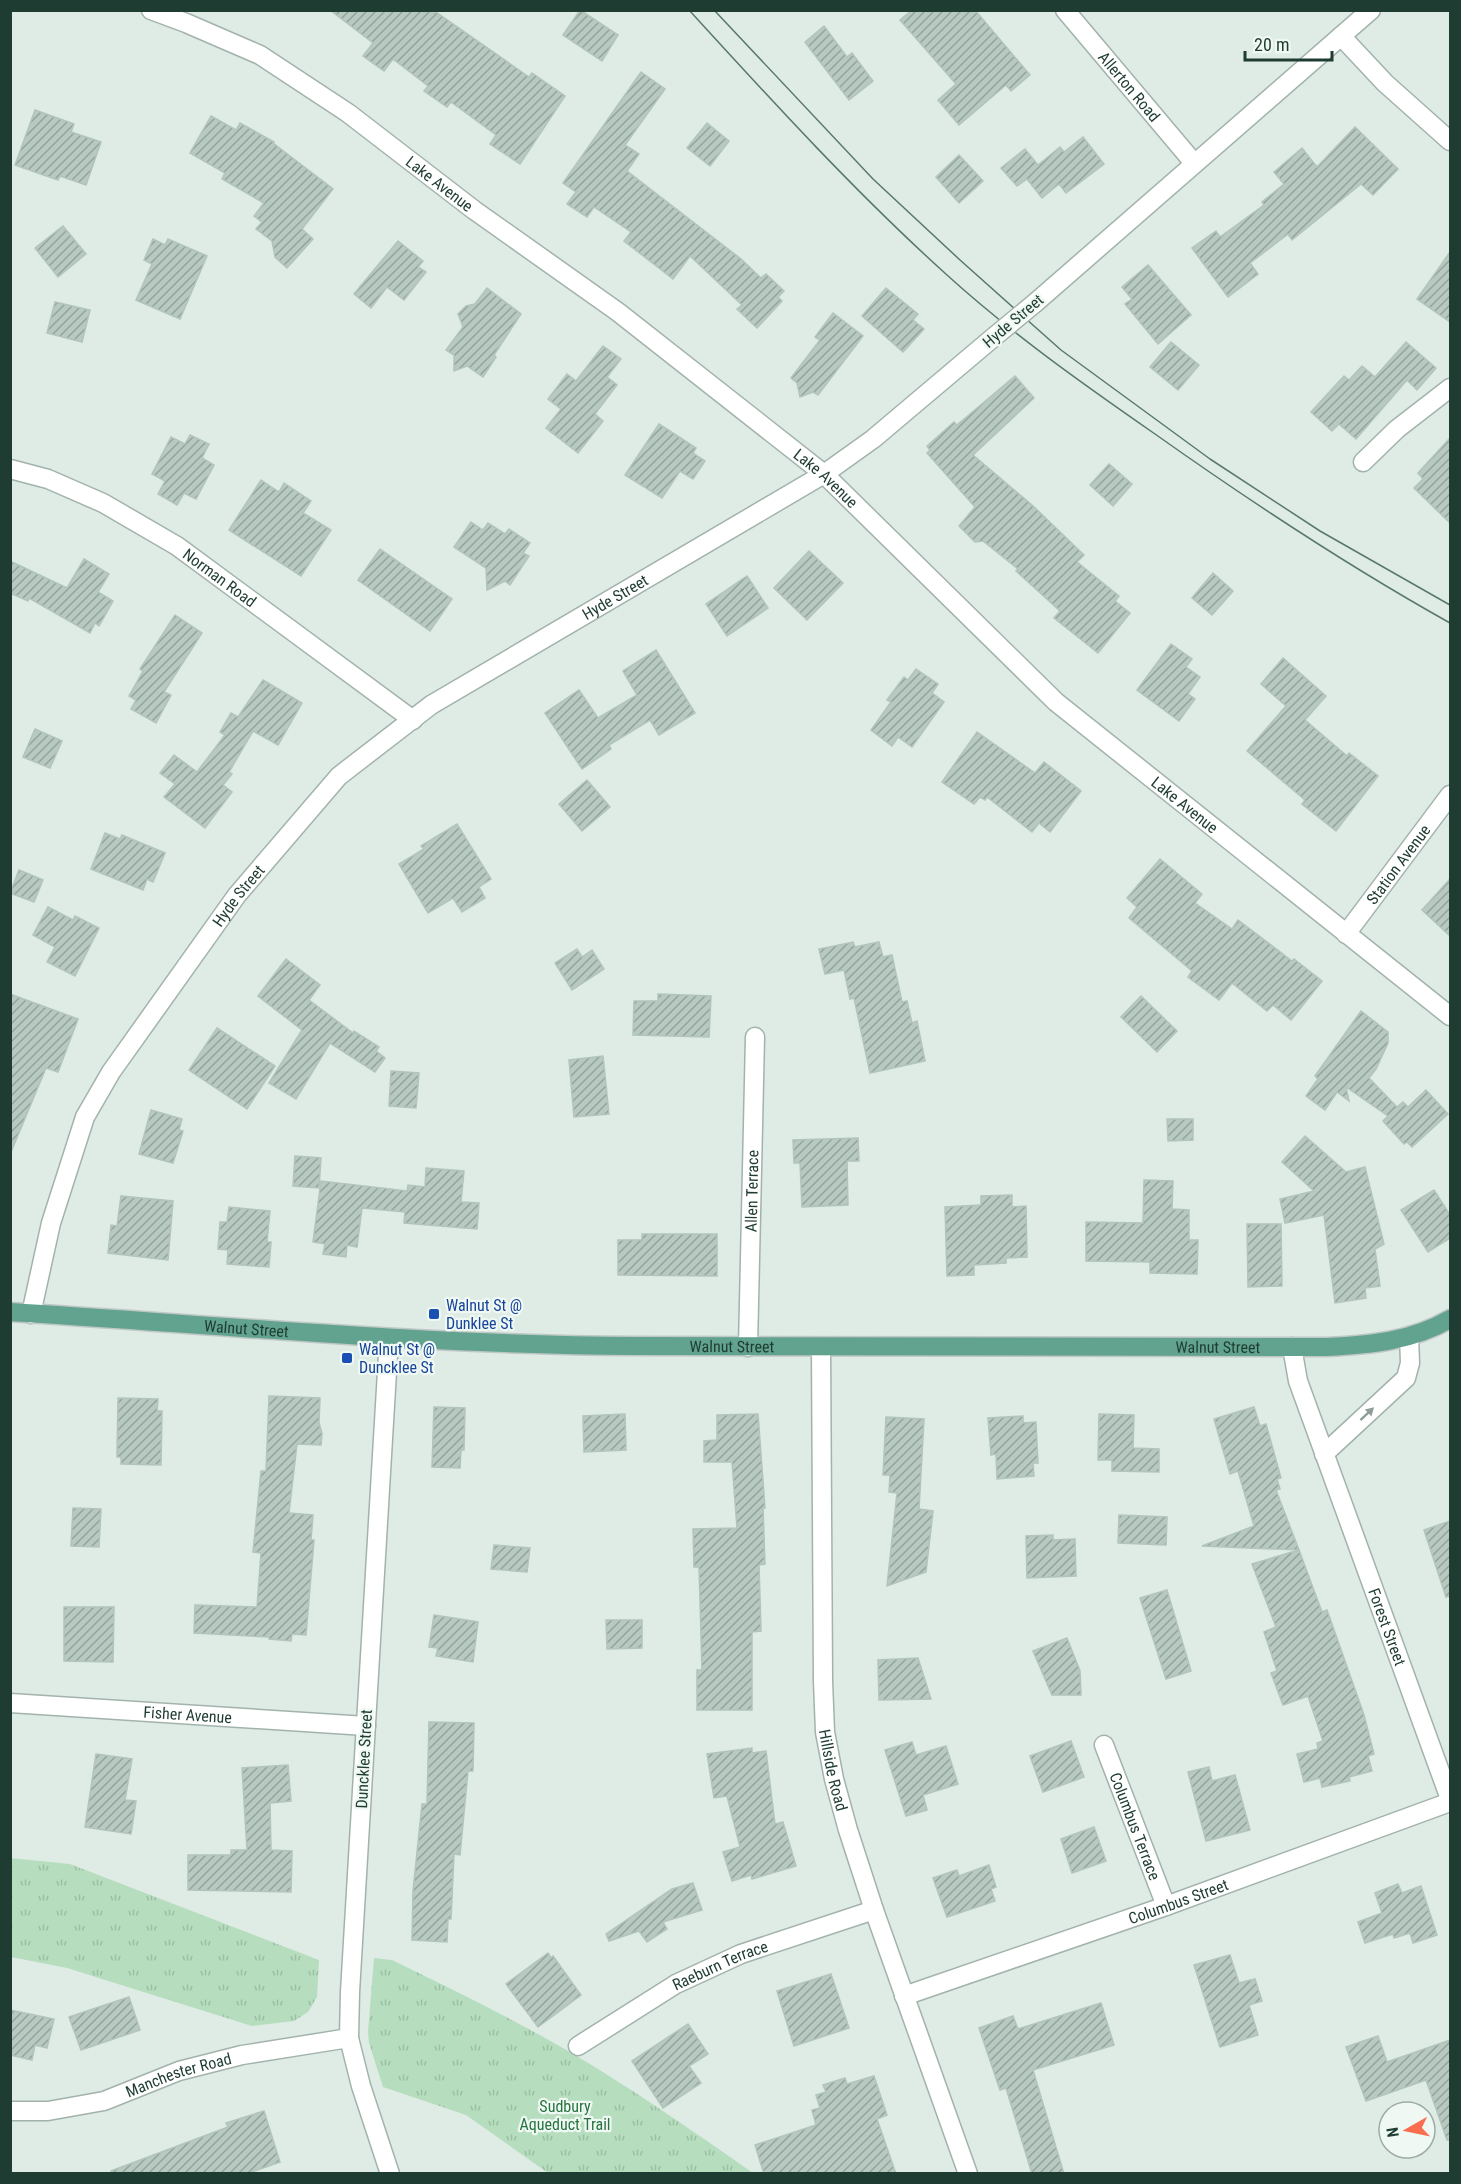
<svg xmlns="http://www.w3.org/2000/svg" width="1461" height="2184" viewBox="0 0 1461 2184" font-family="'Roboto Condensed',sans-serif">
<style>
.park{fill:url(#park-tufts)}
.building{fill:url(#building-hatch);stroke:#b1c5bb;stroke-width:1.5}
.lines{fill:none;stroke-linecap:round;stroke-linejoin:round}
.minor-casing{stroke:#a2b3ac;stroke-width:21}
.major-casing{stroke:#c0c8c6;stroke-width:21}
.minor{stroke:#fff;stroke-width:18}
.major{stroke:#61a38e;stroke-width:18}
.tram{stroke:#59786d;stroke-width:1.5}
.minor-bridge-casing{stroke:#a2b3ac;stroke-width:21;stroke-linecap:butt}
.minor-bridge{stroke:#fff;stroke-width:18}
.oneway{fill:#8f9e98}
.transit-dot{fill:#1a4fb4;stroke:#eff8f3;stroke-width:2}
.labels{text-anchor:middle;dominant-baseline:central;stroke-width:4.5;stroke-linejoin:round;paint-order:stroke}
.street-label{font-size:16px;fill:#1f3c32;stroke:#eff8f3}
.transit-label{font-size:16px;fill:#164399;stroke:#eff8f3;text-anchor:start}
.park-label{font-size:16px;fill:#277440;stroke:#eff8f3}
</style>
<defs>
<pattern id="park-tufts" width="24" height="20" patternUnits="userSpaceOnUse" patternTransform="scale(1.5)"><rect width="24" height="20" fill="#b6debe"/><path d="M3 7l-1-3M5 7V3M7 7l1-3M15 17l-1-3M17 17v-4M19 17l1-3" fill="none" stroke="#9cbfa4"/></pattern>
<pattern id="building-hatch" width="6" height="6" patternUnits="userSpaceOnUse" patternTransform="scale(1.5)"><rect width="6" height="6" fill="#b7c9c0"/><path d="M-1 1l2-2M0 6l6-6M5 7l2-2" fill="none" stroke="#94a49d"/></pattern>
</defs>
<rect width="100%" height="100%" fill="#dfebe5"/>
<g class="park">
<path d="M10 1858 70 1864 319 1960 317 1997 308 2012 294 2021 252 2026 67 1968 11 1957Z"/>
<path d="M374 1958 392 1960C462 1994 532 2028 598 2069 651 2102 702 2137 753 2173H548L466 2115 383 2087 369 2043 368 2032Z"/>
</g>
<g class="building">
<path d="M330 10H433L529 77 532 73 565 96 520 164 490 144 496 135 451 102 447 107 424 91 428 86 393 59 384 71 363 56 373 43Z"/>
<path d="M580 10 618 35 602 61 563 35Z"/>
<path d="M912 10H975L1030 75 1011 91 1006 85 959 125 938 100 956 84 900 20Z"/>
<path d="M824 26 847 57 852 53 873 81 849 100 805 42Z"/>
<path d="M641 72 665 89 625 145 639 154 627 171 741 259 761 278 766 274 784 291 778 297 782 301 757 328 737 309 742 305 690 256 673 279 624 241 631 232 594 207 587 217 567 204 576 192 563 183Z"/>
<path d="M35 110 74 124 71 132 101 142 86 185 60 176 58 180 15 165Z"/>
<path d="M211 116 236 130 240 123 274 142 273 143 333 189 302 229 313 239 287 268 275 257 272 241 256 229 262 222 254 216 264 203 222 179 225 173 190 153Z"/>
<path d="M707 123 729 141 710 166 687 148Z"/>
<path d="M1355 127 1398 169 1373 195 1361 184 1292 240 1288 234 1250 263 1258 274 1228 297 1192 248 1216 231 1220 237 1264 205 1262 202 1284 184 1274 172 1302 148 1317 167Z"/>
<path d="M1083 137 1104 164 1066 193 1059 184 1042 198 1027 179 1017 186 1001 168 1025 149 1038 165 1060 147 1064 152Z"/>
<path d="M959 155 983 181 959 203 936 177Z"/>
<path d="M63 226 86 254 58 277 35 248Z"/>
<path d="M153 239 165 245 168 239 207 256 180 319 136 300 152 264 144 260Z"/>
<path d="M398 241 423 261 418 267 426 272 404 300 387 287 371 308 354 294Z"/>
<path d="M1450 252V322L1417 299Z"/>
<path d="M1148 265 1191 315 1158 344 1125 304 1132 299 1122 287Z"/>
<path d="M487 288 521 314 494 355 496 357 483 377 467 366 454 371V355L446 350 463 327 458 314 466 306 475 304Z"/>
<path d="M886 288 918 314 913 320 924 329 903 352 862 316Z"/>
<path d="M55 302 90 310 82 342 47 333Z"/>
<path d="M833 313 863 336 818 395 813 392 800 397 797 383 791 378 820 340 815 337Z"/>
<path d="M1171 342 1199 365 1178 390 1150 367Z"/>
<path d="M1406 342 1436 368 1417 390 1407 380 1356 439 1339 424 1332 431 1311 412 1344 376 1349 380 1362 366 1375 377Z"/>
<path d="M603 346 621 359 607 377 617 385 595 414 603 421 578 453 546 428 561 409 548 399 567 374 576 381Z"/>
<path d="M1015 376 1034 398 973 455 1032 505 1084 555 1077 562 1119 596 1115 601 1130 613 1098 653 1054 618 1060 611 1016 571 1018 569 983 541 975 542 959 526 975 507 927 453 930 450 927 446 954 422 957 425Z"/>
<path d="M659 424 696 448 693 453 705 461 693 479 680 471 662 498 625 475Z"/>
<path d="M190 435 209 444 202 458 214 465 196 499 184 493 177 505 158 494 165 481 152 474 171 437 185 444Z"/>
<path d="M1450 438V523L1414 488 1423 479 1418 473Z"/>
<path d="M1109 464 1132 484 1113 506 1090 485Z"/>
<path d="M261 480 279 492 284 483 311 501 303 513 331 530 301 576 229 530Z"/>
<path d="M471 522 483 530 488 523 505 534 509 529 530 543 523 553 529 556 510 585 505 581 487 590 486 568 454 547Z"/>
<path d="M380 549 452 599 430 631 358 580Z"/>
<path d="M809 551 843 583 807 620 774 588Z"/>
<path d="M84 559 109 574 98 592 113 601 99 626 95 623 90 633 29 598 28 601 10 593V561L67 588Z"/>
<path d="M1213 573 1233 591 1212 615 1192 598Z"/>
<path d="M747 576 768 608 727 636 706 604Z"/>
<path d="M175 615 202 633 164 692 171 695 156 723 131 709 136 700 129 696 143 671 140 669Z"/>
<path d="M1171 644 1192 659 1186 667 1200 677 1188 694 1195 699 1179 721 1137 690Z"/>
<path d="M656 650 695 713 659 735 650 720 609 745 611 749 582 769 545 713 579 690 598 718 637 695 623 671Z"/>
<path d="M1283 658 1326 696 1305 720 1347 756 1349 753 1378 776 1336 831 1302 804 1305 800 1247 751 1286 706 1261 684Z"/>
<path d="M916 669 938 684 932 693 944 702 912 747 898 737 892 746 871 730 891 702 887 700 904 677 908 680Z"/>
<path d="M263 680 302 703 278 745 253 731 229 772 232 774 223 785 232 792 205 828 164 797 175 784 160 773 174 755 197 772 225 735 220 732 231 713 238 717Z"/>
<path d="M35 729 62 741 50 768 23 757Z"/>
<path d="M977 732 1035 773 1044 762 1081 791 1050 832 1039 823 1032 832 987 797 985 800 980 797 974 804 942 782Z"/>
<path d="M587 780 610 807 582 831 559 804Z"/>
<path d="M457 824 491 879 479 887 485 898 462 912 453 898 428 913 399 864 424 849 421 846Z"/>
<path d="M105 833 120 839 122 835 165 853 153 882 147 879 143 890 91 869Z"/>
<path d="M1160 859 1202 894 1195 903 1232 929 1238 920 1292 961 1294 959 1322 981 1291 1020 1273 1005 1267 1011 1232 983 1219 1000 1188 977 1192 971 1129 918 1137 907 1127 898Z"/>
<path d="M19 870 43 880 34 902 10 893Z"/>
<path d="M1450 879V936L1422 910Z"/>
<path d="M48 907 73 920 75 916 99 928 75 976 47 962 55 947 33 935Z"/>
<path d="M853 942 855 947 879 942 883 957 892 955 902 1002 907 1001 912 1023 917 1021 925 1061 870 1073 854 998 850 999 844 970 825 974 819 949Z"/>
<path d="M577 949 582 957 592 950 604 969 572 990 555 963Z"/>
<path d="M286 959 320 985 309 1000 353 1033 354 1031 379 1047 376 1051 385 1058 375 1072 330 1043 296 1099 269 1083 302 1030 258 996Z"/>
<path d="M10 994 78 1019 58 1072 46 1068 11 1152Z"/>
<path d="M658 994 711 996 709 1037 633 1035 634 1001H658Z"/>
<path d="M1141 996 1177 1031 1157 1052 1121 1017Z"/>
<path d="M1361 1011 1388 1032V1043L1376 1069 1369 1078 1397 1107 1403 1102 1408 1107 1426 1090 1448 1114 1412 1147 1407 1142 1404 1144 1383 1121 1388 1116 1346 1087 1349 1101 1337 1092 1325 1110 1306 1096 1318 1079 1315 1076Z"/>
<path d="M217 1028 275 1066 247 1109 189 1070Z"/>
<path d="M603 1056 609 1114 574 1117 569 1060Z"/>
<path d="M391 1071 419 1073 416 1108 389 1106Z"/>
<path d="M151 1110 182 1119 179 1130 183 1131 173 1163 139 1154Z"/>
<path d="M1167 1119H1193V1140L1168 1141Z"/>
<path d="M1305 1136 1346 1172 1365 1167 1384 1244 1375 1249 1380 1286 1365 1288 1366 1298 1335 1303 1324 1215 1285 1223 1280 1199 1314 1191 1282 1162Z"/>
<path d="M858 1138 859 1161H847L848 1205 802 1207 800 1163H794L793 1140Z"/>
<path d="M295 1156 321 1158 319 1188 293 1186Z"/>
<path d="M426 1168 464 1171 461 1202 479 1203 477 1229 404 1223 405 1212 362 1208 357 1247 347 1245 346 1257 323 1254 325 1244 313 1242 321 1181 407 1191 408 1185 425 1187Z"/>
<path d="M1144 1180 1173 1181 1172 1209 1189 1210V1240H1198L1197 1274 1150 1273V1262L1086 1261V1222L1143 1223Z"/>
<path d="M1434 1190 1450 1215V1238L1428 1252 1401 1210Z"/>
<path d="M1012 1195V1207L1026 1206 1027 1257 1006 1258V1263L974 1265V1275L947 1276 945 1207 981 1205V1196Z"/>
<path d="M121 1196 173 1201 168 1260 108 1253 111 1225 117 1226Z"/>
<path d="M229 1207 270 1211 267 1242H271L269 1267 227 1264 228 1250 218 1249 220 1222H227Z"/>
<path d="M1247 1224H1281L1282 1286 1248 1287Z"/>
<path d="M642 1234H717V1276L618 1275V1240H642Z"/>
<path d="M269 1396 320 1398 319 1423 322 1433 321 1445 297 1444 289 1513 313 1515 311 1540H314L306 1635 292 1634 291 1641 269 1639V1637L194 1633 195 1605 257 1607 261 1553 253 1552 261 1471H266Z"/>
<path d="M118 1398 158 1399 157 1411H162L161 1465 121 1464V1457H117Z"/>
<path d="M434 1407 465 1408 464 1450H461L460 1468 432 1467Z"/>
<path d="M1254 1407 1260 1426 1266 1424 1281 1478 1277 1479 1280 1489 1276 1490 1299 1550 1202 1546 1254 1526 1238 1471 1230 1474 1214 1419Z"/>
<path d="M625 1414 626 1450 584 1452 583 1416Z"/>
<path d="M758 1414 765 1508H763L765 1564 759 1565 761 1631 752 1632V1710H697V1670H702L699 1567H694L693 1529 737 1528 732 1462H704V1441L717 1440V1415Z"/>
<path d="M1099 1414 1134 1415 1133 1448 1159 1449V1472L1112 1471V1460H1098Z"/>
<path d="M1023 1416V1423L1036 1422 1038 1463H1033L1034 1476 997 1479 996 1454 991 1455 988 1418Z"/>
<path d="M886 1417 924 1419 919 1509 933 1511 926 1572 887 1586 897 1493 889 1492 890 1475H883Z"/>
<path d="M73 1508 101 1509 99 1547 71 1546Z"/>
<path d="M1119 1515 1167 1517 1166 1545 1118 1543Z"/>
<path d="M1450 1521V1596L1446 1597 1424 1530Z"/>
<path d="M1053 1535V1540L1075 1539 1076 1576 1027 1578 1026 1536Z"/>
<path d="M494 1545 530 1548 527 1572 491 1569Z"/>
<path d="M1299 1550 1322 1612 1327 1610 1364 1715 1374 1754 1368 1756 1372 1771 1349 1777 1350 1781 1322 1787 1320 1778 1304 1782 1297 1754 1318 1749 1317 1743 1323 1741 1308 1696 1283 1705 1271 1673 1277 1671 1264 1632 1276 1627 1252 1564Z"/>
<path d="M1167 1590 1191 1671 1166 1679 1140 1598Z"/>
<path d="M64 1607H114L113 1662 64 1661Z"/>
<path d="M434 1615 478 1622 473 1662 436 1656 438 1648 429 1647Z"/>
<path d="M606 1620H642V1648L607 1649Z"/>
<path d="M1067 1638 1080 1671 1081 1695H1052L1033 1651Z"/>
<path d="M918 1658 931 1699 879 1700 878 1660Z"/>
<path d="M429 1722 474 1723 473 1771H468L460 1855 454 1854 451 1919H448L447 1942 412 1940 413 1891 422 1804H427Z"/>
<path d="M1071 1741 1084 1777 1043 1792 1030 1756Z"/>
<path d="M912 1742 916 1755 946 1746 958 1784 923 1795 927 1810 906 1816 885 1750Z"/>
<path d="M752 1748V1753L766 1751 775 1824 783 1822 796 1866 752 1879 751 1875 732 1881 723 1852 740 1847 727 1796 714 1798 707 1754Z"/>
<path d="M96 1754 132 1759 125 1800 136 1801 131 1834 85 1827Z"/>
<path d="M288 1765 291 1801 270 1803 271 1850 292 1851 291 1892 188 1890V1855H231V1850H247L242 1768Z"/>
<path d="M1209 1767 1212 1781 1235 1775 1250 1830 1206 1841 1188 1772Z"/>
<path d="M1094 1827 1106 1861 1072 1873 1061 1839Z"/>
<path d="M989 1865 996 1887 991 1889 995 1901 947 1917 933 1878 957 1870 959 1876Z"/>
<path d="M693 1883 702 1910 663 1922 667 1929 647 1942 639 1931 609 1941 606 1934 672 1889Z"/>
<path d="M1398 1884 1402 1893 1421 1886 1437 1935 1413 1943 1410 1933 1394 1938 1393 1934 1365 1943 1358 1922 1382 1913 1375 1893Z"/>
<path d="M548 1953 551 1958 553 1956 581 1995 538 2027 506 1984Z"/>
<path d="M1230 1955 1239 1983 1255 1979 1262 2001 1249 2005 1258 2035 1220 2047 1194 1965Z"/>
<path d="M831 1974 849 2028 794 2046 777 1991Z"/>
<path d="M129 1997 140 2030 81 2050 69 2017Z"/>
<path d="M1101 2003 1114 2045 1033 2070 1064 2174H1032L1006 2088 1000 2090 979 2028 1013 2016 1018 2029Z"/>
<path d="M10 2010 54 2019 47 2048 35 2045 32 2060 10 2055Z"/>
<path d="M688 2024 708 2054 689 2066 701 2083 663 2108 632 2061Z"/>
<path d="M1378 2036 1387 2062 1450 2040V2140H1447L1426 2080 1366 2101 1346 2047Z"/>
<path d="M874 2076 887 2115 877 2119 896 2174H764L755 2145 816 2125 812 2110 820 2108 816 2095 826 2092 823 2085 845 2078 847 2084Z"/>
<path d="M264 2111 280 2162 246 2174H112L111 2171 228 2127 226 2123Z"/>
</g>
<g class="lines">
<g class="minor-casing">
<g id="minor">
<path id="s1" d="M151 10 186 23 260 55 348 113 474 210 618 312 824 474 1056 702 1450 1016"/>
<path id="s2" d="M1065 10 1194 163"/>
<path d="M1341 36 1385 83 1450 141"/>
<path d="M1035 303 1371 10"/>
<path d="M1363 462 1397 429 1450 388"/>
<path id="s3" d="M10 469 48 479 103 503 177 546 413 720"/>
<path id="s4" d="M1346 934 1450 795"/>
<path id="s5" d="M31 1314 51 1223 85 1117 111 1072 237 895 339 776 431 705 824 474 873 439 995 336"/>
<path d="M389 1338 350 1992 349 2038 361 2086 390 2174"/>
<path id="s6" d="M748 1347 755 1037"/>
<path id="s7" d="M821 1347 823 1681 825 1732 834 1779 848 1830 874 1910 968 2174"/>
<path id="s8" d="M1292 1347 1298 1381 1450 1799"/>
<path d="M1324 1454 1406 1378 1410 1363 1409 1336"/>
<path id="s9" d="M10 1703 366 1726"/>
<path id="s10" d="M1104 1745 1166 1906"/>
<path id="s11" d="M904 1996 1166 1906 1450 1802"/>
<path id="s12" d="M578 2046 676 1984 741 1954 874 1910"/>
<path id="s13" d="M10 2111H48L104 2101 179 2071 242 2055 349 2038"/>
</g>
</g>
<g class="major-casing">
<g id="major">
<path id="s14" d="M10 1312C219 1325 426 1345 635 1346L1327 1347C1370 1345 1412 1341 1450 1319"/>
</g>
</g>
<use href="#minor" class="minor"/>
<use href="#major" class="major"/>
<g class="tram">
<path d="M689 10C772 101 856 193 947 275 1012 334 1083 384 1155 434 1251 502 1348 566 1450 623"/>
<path d="M714 10 873 179 960 260 1061 350 1210 459 1320 531 1450 605"/>
</g>
<g class="minor-bridge-casing">
<path id="minor-bridge" d="M995 336 1035 303"/>
</g>
<use href="#minor-bridge" class="minor-bridge"/>
</g>
<defs><path id="oneway-solid" d="M-6-.8H1V-3.2L6.5 0L1 3.2V.8H-6Z" transform="scale(1.5)"/></defs>
<use class="oneway" href="#oneway-solid" transform="translate(1367 1414) rotate(-43)"/>
<g class="transit-dot">
<rect x="428" y="1308" width="12" height="12" rx="3"/>
<rect x="341" y="1352" width="12" height="12" rx="3"/>
</g>
<g class="labels">
<g class="street-label">
<text stroke="none"><textPath href="#s2" startOffset="100">Allerton Road</textPath></text>
<text stroke="none"><textPath href="#s1" startOffset="339">Lake Avenue</textPath></text>
<text transform="translate(1013 321) rotate(-40)">Hyde Street</text>
<text stroke="none"><textPath href="#s1" startOffset="825">Lake Avenue</textPath></text>
<text stroke="none"><textPath href="#s3" startOffset="238">Norman Road</textPath></text>
<text stroke="none"><textPath href="#s5" startOffset="960">Hyde Street</textPath></text>
<text stroke="none"><textPath href="#s1" startOffset="1311">Lake Avenue</textPath></text>
<text stroke="none"><textPath href="#s4" startOffset="87">Station Avenue</textPath></text>
<text stroke="none"><textPath href="#s5" startOffset="474">Hyde Street</textPath></text>
<text stroke="none"><textPath href="#s6" startOffset="156">Allen Terrace</textPath></text>
<text stroke="none"><textPath href="#s14" startOffset="237">Walnut Street</textPath></text>
<text stroke="none"><textPath href="#s14" startOffset="723">Walnut Street</textPath></text>
<text stroke="none"><textPath href="#s14" startOffset="1209">Walnut Street</textPath></text>
<text stroke="none"><textPath href="#s8" startOffset="296">Forest Street</textPath></text>
<text stroke="none"><textPath href="#s9" startOffset="178">Fisher Avenue</textPath></text>
<text transform="translate(364 1759) rotate(-87)">Duncklee Street</text>
<text stroke="none"><textPath href="#s7" startOffset="424">Hillside Road</textPath></text>
<text stroke="none"><textPath href="#s10" startOffset="87">Columbus Terrace</textPath></text>
<text stroke="none"><textPath href="#s11" startOffset="290">Columbus Street</textPath></text>
<text stroke="none"><textPath href="#s12" startOffset="164">Raeburn Terrace</textPath></text>
<text stroke="none"><textPath href="#s13" startOffset="174">Manchester Road</textPath></text>
</g>
<g class="transit-label">
<text x="446" y="1305">Walnut St @<tspan x="446" dy="18">Dunklee St</tspan></text>
<text x="359" y="1349">Walnut St @<tspan x="359" dy="18">Duncklee St</tspan></text>
</g>
<g class="park-label">
<text x="565" y="2106">Sudbury<tspan x="565" dy="18">Aqueduct Trail</tspan></text>
</g>
</g>
<rect width="1461" height="2184" fill="none" stroke="#1f3c32" stroke-width="24"/>
<g transform="translate(1407 2130) rotate(261)"><circle r="28" fill="#eff8f3" stroke="#9cada6" stroke-width="1.5"/>
<path d="M0-4.5L10 22L0 15L-10 22Z" fill="#f96e4f"/>
<text y="-9" font-size="16" font-weight="bold" text-anchor="middle" fill="#1f3c32">N</text>
</g>
<path d="M1245 51v9h87v-9" fill="none" stroke="#1f3c32" stroke-width="3"/>
<text x="1254" y="51" font-size="18" fill="#1f3c32" stroke="#eff8f3" stroke-width="4.5" paint-order="stroke">20 m</text>
</svg>
